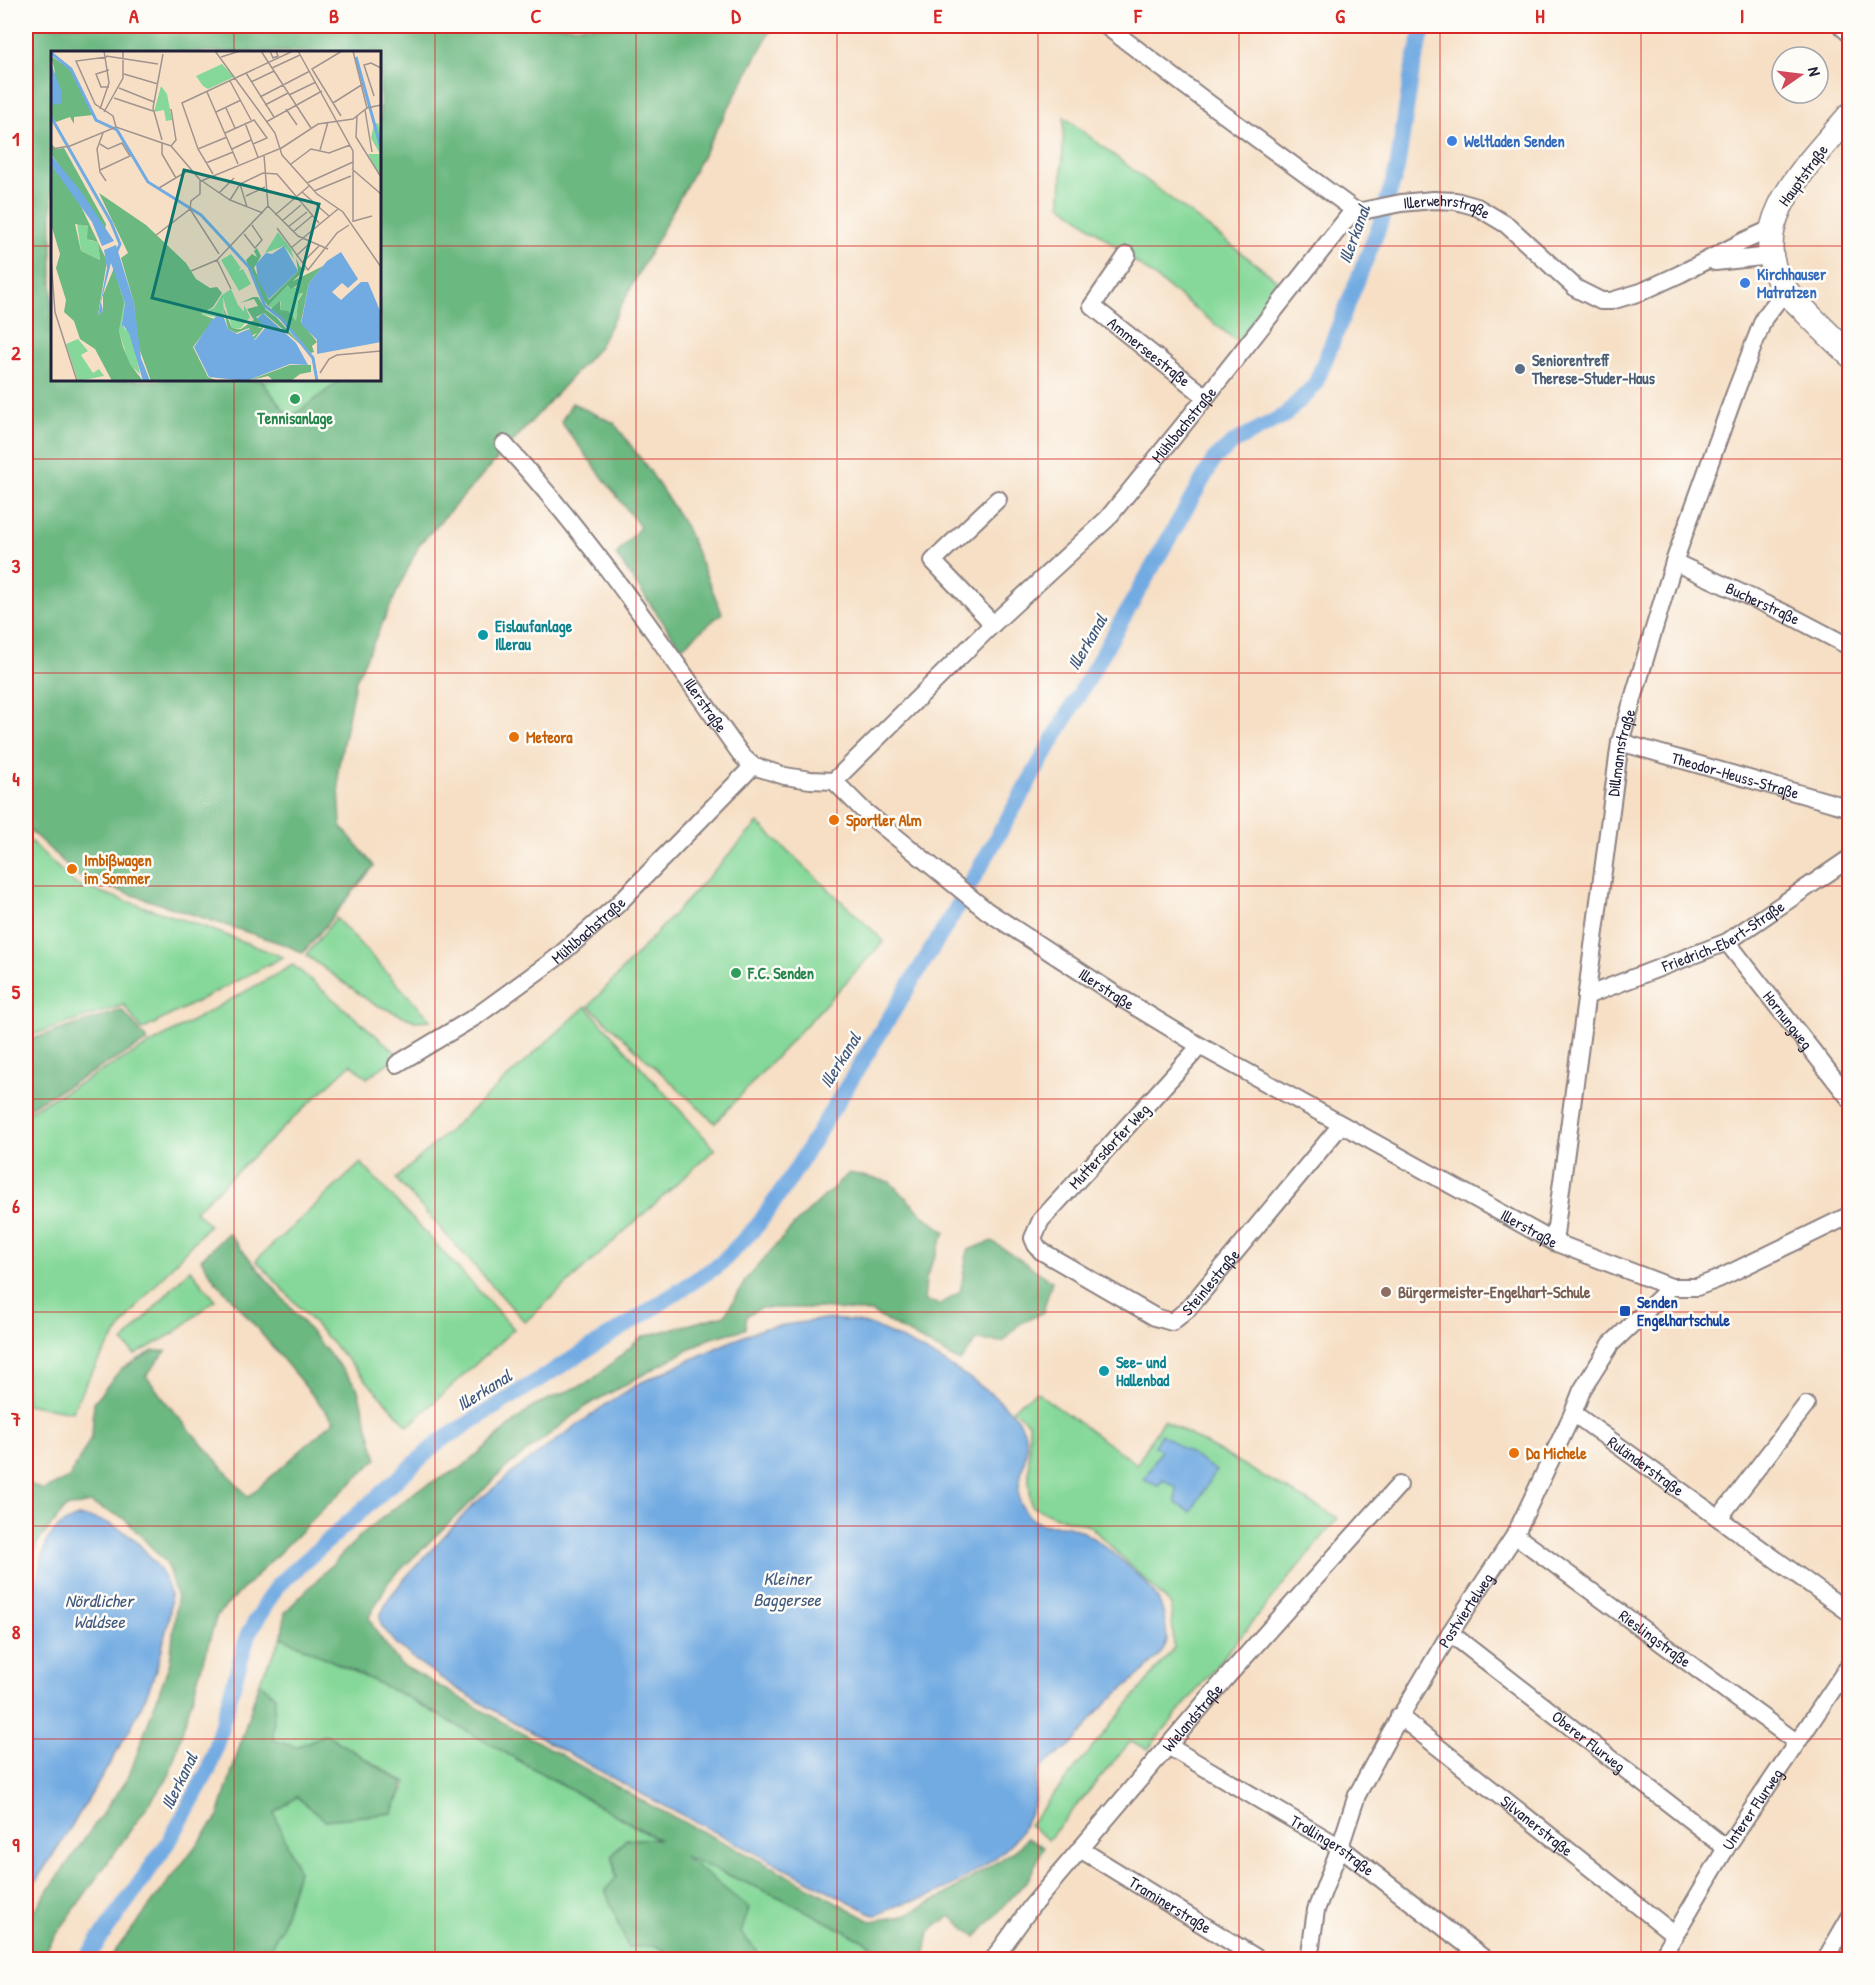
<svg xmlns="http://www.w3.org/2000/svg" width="1875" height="1985" viewBox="0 0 1875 1985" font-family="'Patrick Hand',sans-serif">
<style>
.green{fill:#85d899;stroke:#547d6a;stroke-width:1.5}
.forest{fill:#6cb881;stroke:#476d5e;stroke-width:1.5;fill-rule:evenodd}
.water{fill:#72abe2;stroke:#4a668e;stroke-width:1.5}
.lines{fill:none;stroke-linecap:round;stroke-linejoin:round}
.canal{stroke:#72abe2;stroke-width:16}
.street-casing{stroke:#8c8080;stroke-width:20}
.secondary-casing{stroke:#8c8080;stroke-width:27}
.street{stroke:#fff;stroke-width:16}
.secondary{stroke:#fff;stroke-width:24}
.grid{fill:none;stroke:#d62828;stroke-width:1.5;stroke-opacity:0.55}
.shop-dot{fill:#3f7fe0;stroke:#fdfcf7;stroke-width:2}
.service-dot{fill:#5c6f8a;stroke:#fdfcf7;stroke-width:2}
.leisure-dot{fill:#2e9e5b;stroke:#fdfcf7;stroke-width:2}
.culture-dot{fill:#0f9aa8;stroke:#fdfcf7;stroke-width:2}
.food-dot{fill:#e8710a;stroke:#fdfcf7;stroke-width:2}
.education-dot{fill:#8d6e63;stroke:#fdfcf7;stroke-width:2}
.transit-dot{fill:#1a4fb4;stroke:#fdfcf7;stroke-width:2}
.labels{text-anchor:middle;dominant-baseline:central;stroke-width:5;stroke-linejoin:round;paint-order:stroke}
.shop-label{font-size:16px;font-weight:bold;fill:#366cbe;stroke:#fdfcf7;text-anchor:start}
.street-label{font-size:16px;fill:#22223b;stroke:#fdfcf7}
.service-label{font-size:16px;font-weight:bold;fill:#4e5e75;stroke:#fdfcf7;text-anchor:start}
.leisure-label{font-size:16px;font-weight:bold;fill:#27864d;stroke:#fdfcf7}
.culture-label{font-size:16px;font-weight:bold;fill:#0d838f;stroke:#fdfcf7;text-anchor:start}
.food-label{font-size:16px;font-weight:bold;fill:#c56008;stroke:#fdfcf7;text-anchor:start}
.education-label{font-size:16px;font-weight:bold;fill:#785e54;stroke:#fdfcf7;text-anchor:start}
.transit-label{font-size:16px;font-weight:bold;fill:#164399;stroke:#fdfcf7;text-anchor:start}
.water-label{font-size:18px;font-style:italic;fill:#42597e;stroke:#fdfcf7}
.inset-river{fill:none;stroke:#72abe2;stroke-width:3}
.inset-road{fill:none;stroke:#a1938e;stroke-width:1.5}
.view{fill:#0f766e;fill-opacity:0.15;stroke:#0f766e;stroke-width:3}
.inset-edge{fill:none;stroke:#22223b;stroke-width:3}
.neatline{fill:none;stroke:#d62828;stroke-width:2}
.grid-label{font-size:20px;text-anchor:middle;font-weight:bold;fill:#d62828}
</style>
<rect width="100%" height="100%" fill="#fdfcf7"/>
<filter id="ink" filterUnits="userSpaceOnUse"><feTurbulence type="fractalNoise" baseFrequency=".0167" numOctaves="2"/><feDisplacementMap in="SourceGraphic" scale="12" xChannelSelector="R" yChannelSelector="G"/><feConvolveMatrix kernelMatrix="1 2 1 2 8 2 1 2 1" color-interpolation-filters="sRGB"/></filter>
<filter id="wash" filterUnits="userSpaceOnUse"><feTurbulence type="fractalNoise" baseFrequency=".008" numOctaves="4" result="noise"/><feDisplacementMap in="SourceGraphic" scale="24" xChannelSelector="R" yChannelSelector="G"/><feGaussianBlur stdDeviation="1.35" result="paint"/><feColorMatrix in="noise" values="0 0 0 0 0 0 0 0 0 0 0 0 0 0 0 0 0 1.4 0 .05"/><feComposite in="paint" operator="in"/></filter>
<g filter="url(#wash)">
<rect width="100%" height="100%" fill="#f6dfc5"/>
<g class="green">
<path d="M1064 117 1282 284 1238 342 1061 204Z"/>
<path d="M261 380H341L290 419Z"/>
<path d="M758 823 884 941 715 1123 589 1006Z"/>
<path d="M26 837 75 884 202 926 283 957 142 1030 124 1005 26 1037Z"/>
<path d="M336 918 431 1020 415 1021 372 1003 306 955Z"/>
<path d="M293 965 399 1055 367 1078 351 1064 195 1211 209 1225C166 1273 122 1318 91 1374 84 1387 77 1398 73 1412L26 1404V1113Z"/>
<path d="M586 1006 715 1149 525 1322 396 1179Z"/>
<path d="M361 1163 514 1329 408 1426 256 1260Z"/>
<path d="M190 1269 215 1300 174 1333 135 1355 123 1342Z"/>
<path d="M1036 1392 1137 1464 1163 1420 1338 1518 1148 1749 1130 1742 1048 1840 1029 1825 1174 1648 1171 1605 1090 1526 1054 1516 1031 1506 1029 1480V1423L1012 1409Z"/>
<path d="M282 1637 405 1696 659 1840 626 1839 612 1856 628 1947 656 1946 677 1959H264L281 1928 298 1871 273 1813 297 1797 325 1820 392 1813 407 1783 326 1735 296 1747 272 1740 275 1696 259 1682Z"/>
<path d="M680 1854 779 1897 898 1959H764L740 1933Z"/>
</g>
<g class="forest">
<path d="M26 26H773L598 348 419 545 355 682 338 769 341 826 374 866 303 953 286 945 81 878 26 827ZM52 52H380V380H341L290 418 261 380H52Z"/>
<path d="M572 403 614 423 649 470 686 527 722 613 681 648 616 555 640 527 561 422Z"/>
<path d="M122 1010 148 1041 26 1109V1041Z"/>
<path d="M849 1173 890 1182 923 1215 945 1232 926 1278 924 1301 940 1304 960 1292 968 1250 992 1241 1052 1281 1043 1312 1018 1325 1003 1342 976 1340 960 1362 871 1312 819 1308H761L747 1315 745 1329 708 1339 588 1405 508 1466 389 1581 369 1617 375 1630 400 1664 646 1803 772 1867 871 1921 904 1916 945 1895 1016 1850 1027 1838 1044 1847 1029 1878 976 1937 950 1916 929 1932 925 1953 933 1959H898L779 1897 684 1856 749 1908 741 1933 764 1959H677L657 1946 628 1947 605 1890 617 1877 612 1856 626 1839H658L405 1696 282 1637 285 1612 364 1532 419 1489 461 1468 533 1406 591 1381 642 1337 725 1315 747 1278 794 1225Z"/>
<path d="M228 1233 357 1387 377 1459 322 1510 217 1615 169 1776 39 1959H26V1922L129 1776 170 1662 177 1599 167 1564 124 1518 90 1503 65 1508 36 1545 26 1591V1482L43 1490 69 1478 92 1436 94 1402 121 1369 153 1351H166L146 1376 169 1406 248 1497 334 1421 236 1303 216 1282 201 1259Z"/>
<path d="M259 1682 275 1696 273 1740 296 1747 326 1734 404 1783 392 1813 325 1820 297 1797 274 1813 298 1870 281 1928 264 1959H109L218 1817Z"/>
</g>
<g class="water">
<path d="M826 1319C844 1320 861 1321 877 1328 914 1344 1014 1396 1025 1434 1033 1461 1004 1493 1029 1516 1044 1531 1052 1522 1068 1526 1093 1532 1147 1579 1159 1601 1164 1611 1166 1626 1167 1638 1168 1658 1112 1695 1097 1712 1089 1722 1083 1733 1074 1742 1064 1752 1049 1758 1041 1769 1034 1778 1036 1791 1034 1801 1031 1812 1020 1835 1012 1843 993 1863 950 1889 924 1898 915 1901 905 1902 896 1906 889 1909 883 1914 875 1915L636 1791 548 1742 456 1688 415 1660 396 1643 381 1625 380 1616 389 1598 406 1577 474 1504 517 1469 602 1407 638 1384 729 1342 764 1328Z"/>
<path d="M1161 1434 1216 1471 1191 1512 1176 1503V1487L1163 1480 1158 1486 1144 1480 1161 1450 1154 1446Z"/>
<path d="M78 1517C103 1517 129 1531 145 1551 155 1562 167 1579 170 1594 172 1608 168 1622 165 1635 155 1689 128 1734 100 1780 76 1820 51 1858 26 1896V1620L47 1540C56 1528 64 1522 78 1517Z"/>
</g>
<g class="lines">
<path class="canal" d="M85 1960 169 1842 209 1769 248 1634 277 1586 440 1441 638 1318 720 1264 757 1226 786 1185 949 921 1215 458 1236 441 1285 415 1315 385 1379 227 1397 169 1412 71 1424 26"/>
</g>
</g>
<g filter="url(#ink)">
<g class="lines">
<g class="street-casing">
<g id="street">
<path id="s1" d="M1106 26 1211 105 1357 212 1401 203 1433 200 1456 201 1477 207 1507 225 1577 289 1601 301H1611L1641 292 1680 274 1744 241 1771 229"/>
<path d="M1841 26 1850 34"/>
<path id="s2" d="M1127 255 1092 306 1206 397"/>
<path d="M1715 262 1771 256"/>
<path id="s3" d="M504 444C593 540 666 650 742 756L753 766 785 776 810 780 834 781 863 810 987 911 1116 995 1200 1046 1554 1242 1671 1287H1697L1718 1279 1850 1215"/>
<path id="s4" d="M1674 562 1791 616 1850 647"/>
<path d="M993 624 933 561 998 499"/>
<path id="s5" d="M1620 742 1850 808"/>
<path id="s6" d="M834 781 993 624 1107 519 1206 397 1348 217 1357 212"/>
<path id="s7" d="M1727 942 1850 1099"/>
<path id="s8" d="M1586 996 1727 942 1850 858"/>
<path id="s9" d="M1200 1046 1113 1142 1041 1220 1033 1238 1036 1245 1041 1251 1155 1317 1172 1322 1188 1309 1341 1125"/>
<path id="s10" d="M397 1064 475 1017 555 959 617 905 753 766"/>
<path id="s11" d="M1554 1242 1620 742 1674 562 1735 393 1764 318 1785 291"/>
<path id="s12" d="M1573 1413 1850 1613"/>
<path d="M1719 1518 1806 1405"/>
<path id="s13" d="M1515 1535 1796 1742"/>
<path id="s14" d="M1450 1633 1726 1848"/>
<path id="s15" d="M1399 1716 1675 1935"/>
<path id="s16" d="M1168 1746 1340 1847 1486 1960"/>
<path id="s17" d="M1080 1849 1260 1960"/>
<path d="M998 1952 1011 1960"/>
<path id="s18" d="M993 1960 1031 1907 1225 1679 1399 1485"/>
<path id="s19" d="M1309 1960 1316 1910 1340 1847 1357 1795 1391 1732 1450 1633 1515 1535 1573 1413 1582 1390 1611 1344 1671 1287"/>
<path id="s20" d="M1660 1960 1726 1848 1850 1664"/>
<path d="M1825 1960 1850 1917"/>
</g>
</g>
<g class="secondary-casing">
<path id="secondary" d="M1850 115C1812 160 1739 227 1785 289 1791 298 1800 305 1807 313 1821 327 1835 341 1850 355"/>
</g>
<use href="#street" class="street"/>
<use href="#secondary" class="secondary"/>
</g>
</g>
<path class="grid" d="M234 26V52M435 26V1960M636 26V1960M837 26V1960M1038 26V1960M1239 26V1960M1440 26V1960M1641 26V1960M26 246H52M380 246H1850M234 380V1960M26 459H1850M26 673H1850M26 886H1850M26 1099H1850M26 1312H1850M26 1526H1850M26 1739H1850"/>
<g class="shop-dot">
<circle cx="1452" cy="141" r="6"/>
<circle cx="1745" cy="283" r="6"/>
</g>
<circle class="service-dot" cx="1520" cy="369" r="6"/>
<g class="leisure-dot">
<circle cx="295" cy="399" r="6"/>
<circle cx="736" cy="973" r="6"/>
</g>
<g class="culture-dot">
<circle cx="483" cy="635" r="6"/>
<circle cx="1104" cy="1371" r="6"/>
</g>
<g class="food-dot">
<circle cx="514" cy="737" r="6"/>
<circle cx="834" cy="820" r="6"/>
<circle cx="72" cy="869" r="6"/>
<circle cx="1514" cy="1453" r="6"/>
</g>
<circle class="education-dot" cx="1386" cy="1292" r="6"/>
<rect class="transit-dot" x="1619" y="1305" width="12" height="12" rx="3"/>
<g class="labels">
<g class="shop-label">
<text x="1464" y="141">Weltladen Senden</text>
<text x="1757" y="274">Kirchhauser<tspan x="1757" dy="18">Matratzen</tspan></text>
</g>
<g class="street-label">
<text transform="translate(1803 175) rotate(-54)">Hauptstraße</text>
<text stroke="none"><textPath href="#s1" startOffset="404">Illerwehrstraße</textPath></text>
<text stroke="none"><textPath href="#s2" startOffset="135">Ammerseestraße</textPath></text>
<text stroke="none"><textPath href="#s6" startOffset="500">Mühlbachstraße</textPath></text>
<text stroke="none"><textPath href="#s4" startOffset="98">Bucherstraße</textPath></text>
<text stroke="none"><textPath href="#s3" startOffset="330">Illerstraße</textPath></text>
<text stroke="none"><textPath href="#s11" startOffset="494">Dillmannstraße</textPath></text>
<text stroke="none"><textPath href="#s5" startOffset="120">Theodor-Heuss-Straße</textPath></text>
<text stroke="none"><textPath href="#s10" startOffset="234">Mühlbachstraße</textPath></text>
<text stroke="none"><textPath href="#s8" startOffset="150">Friedrich-Ebert-Straße</textPath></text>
<text stroke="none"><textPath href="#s3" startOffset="834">Illerstraße</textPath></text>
<text stroke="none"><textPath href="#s7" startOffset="99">Hornungweg</textPath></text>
<text transform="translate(1109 1146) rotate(-47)">Muttersdorfer Weg</text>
<text stroke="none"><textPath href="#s3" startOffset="1320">Illerstraße</textPath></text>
<text stroke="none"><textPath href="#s9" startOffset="476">Steinlestraße</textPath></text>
<text stroke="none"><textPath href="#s12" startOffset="90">Ruländerstraße</textPath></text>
<text stroke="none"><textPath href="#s19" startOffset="387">Postviertelweg</textPath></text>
<text stroke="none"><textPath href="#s13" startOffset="174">Rieslingstraße</textPath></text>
<text stroke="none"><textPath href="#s18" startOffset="314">Wielandstraße</textPath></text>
<text stroke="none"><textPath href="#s14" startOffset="176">Oberer Flurweg</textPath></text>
<text stroke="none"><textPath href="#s20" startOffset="177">Unterer Flurweg</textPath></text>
<text stroke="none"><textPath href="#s15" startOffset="176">Silvanerstraße</textPath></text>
<text stroke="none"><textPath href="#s16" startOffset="192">Trollingerstraße</textPath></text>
<text stroke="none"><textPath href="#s17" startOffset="106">Traminerstraße</textPath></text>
</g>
<g class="service-label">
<text x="1532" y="360">Seniorentreff<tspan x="1532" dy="18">Therese-Studer-Haus</tspan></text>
</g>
<g class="leisure-label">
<text x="295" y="418">Tennisanlage</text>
<text x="748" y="973" text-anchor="start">F.C. Senden</text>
</g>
<g class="culture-label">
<text x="495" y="626">Eislaufanlage<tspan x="495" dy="18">Illerau</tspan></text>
<text x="1116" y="1362">See- und<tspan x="1116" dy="18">Hallenbad</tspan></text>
</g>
<g class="food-label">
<text x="526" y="737">Meteora</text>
<text x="846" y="820">Sportler Alm</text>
<text x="84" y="860">Imbißwagen<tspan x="84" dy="18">im Sommer</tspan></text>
<text x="1526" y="1453">Da Michele</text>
</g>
<g class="education-label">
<text x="1398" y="1292">Bürgermeister-Engelhart-Schule</text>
</g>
<g class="transit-label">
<text x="1637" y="1302">Senden<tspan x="1637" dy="18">Engelhartschule</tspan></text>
</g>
<g class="water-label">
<text transform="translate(1354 234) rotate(-70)">Illerkanal</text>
<text transform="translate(1087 642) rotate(-60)">Illerkanal</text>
<text transform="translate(840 1060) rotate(-58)">Illerkanal</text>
<text transform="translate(484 1390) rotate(-32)">Illerkanal</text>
<text x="787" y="1578">Kleiner<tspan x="787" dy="21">Baggersee</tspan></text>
<text x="99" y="1600">Nördlicher<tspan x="99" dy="21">Waldsee</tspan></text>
<text transform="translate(179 1781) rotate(-64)">Illerkanal</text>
</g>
</g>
<g transform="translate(51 51)">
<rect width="330" height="330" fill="#f6dfc5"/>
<path d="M171 13 183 26 157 38 152 35 145 25ZM110 35 116 43 121 69 115 70 113 59 103 61ZM327 72 330 82V128L317 103H329L320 87 323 73ZM26 172 38 176V189L47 191 49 209 30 200ZM227 181 240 198 243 208 233 195 214 202ZM180 203 190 217 187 220 192 218 200 233 188 240 170 209ZM238 233 244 237 248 233V243L252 241 247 249 245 270 229 259 230 250 224 258 217 255ZM180 238 187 254 193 261V254L199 266 190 277H181L172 246 173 268 150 263 163 257 171 244ZM71 242 74 252 70 279 72 274 75 280 74 255 89 323 78 313 68 280ZM27 288 37 300 30 304 42 322 48 318 53 325 27 330 15 293Z" fill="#85d899"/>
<path d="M0 5 19 18 42 64 23 66V73L19 66 5 71 0 66 4 21ZM0 92 5 98 13 97 55 173 54 179 0 103ZM0 114 26 147 56 210 47 264 52 260V244L63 217 73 251 68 280 72 296 79 313 92 330H61L44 298 29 288 23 270 13 261 15 249 5 217 9 203 0 173ZM24 173 37 175 36 188 47 191 49 209 30 200ZM48 142 95 174 135 212 145 228 159 237 166 236 171 242 162 256 150 263 163 268 142 296 157 326 167 330H100L87 294 83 252 70 207 77 202ZM206 197 210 205 203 217 218 249 247 220 245 207 249 216 255 218 242 230 272 215 258 232 250 271 266 291 261 295 263 301 260 302 220 258 229 250V259L237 260 245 270 247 250 252 242 246 243 248 233 240 238 237 234 217 255 212 248 195 209 201 203 206 206 203 200ZM202 246H207L215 259 225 266 250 294 213 262 205 266 212 273 207 277 213 276 204 288 201 287 206 282 200 285 198 277 185 282 177 278 172 256 181 277 190 278 203 269 196 258 207 255 203 248 189 252ZM239 314H260V321L249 323 240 330H223L217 325 196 330Z" fill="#6cb881" fill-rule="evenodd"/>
<path d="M0 12 11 42 10 52 5 54 0 51ZM0 104 29 139 63 190 51 195 41 171 0 114ZM65 194 83 252 90 307 99 330H92L78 282 72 274 70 279 74 252 60 212 50 251 52 260 47 264 56 217 53 199ZM233 195 247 220 218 248 207 230 205 213 215 202 221 203ZM290 201 307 228 297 237 291 232 281 241 290 249 310 231H317L330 262V291L266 303V289L250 273 258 232 276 210ZM212 262 245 292 257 314 239 313 195 330 158 326 143 296 161 269 166 265 173 267 177 278 186 283 198 278 204 289 214 277 206 268Z" fill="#72abe2"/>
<path class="inset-river" d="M0 2 20 18 45 69 66 79 97 131 150 164 198 216 214 255 230 267 262 307 266 330M305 6 330 97M0 66 60 171 69 193 66 200"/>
<path class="inset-road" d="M164 0 224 82 231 104 266 143 292 161 330 216M210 0 260 77M219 0 222 7 227 5 225 0M247 0 302 100V171M302 0 316 57M55 5 107 13M56 6 25 10 44 53 62 65 65 76M170 6 189 0M221 17 249 4M58 19 45 23 50 36H58M195 22 223 66M73 23 107 33M179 30 200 69M200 31 223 20M68 37 103 51M156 41 187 113M238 44 265 31M323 45 313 14 320 12 330 17M209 46 259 20M63 47 102 60M282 52 312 33M214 54 237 42M175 57 184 77M49 58 58 32 53 0M120 58 125 89 120 95M235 58 246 74M314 59 321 101M53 61 72 27V0M165 61 190 49M290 65 261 18 291 0M306 65 305 86 330 126M215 71 271 40M194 72 207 106M52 82 46 98 49 121 55 130M174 82 203 69 216 87 202 93M111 89 102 57 112 3M111 92V103L125 127M49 93 57 98 71 92 79 105 49 119M0 98 19 95 65 76 120 95 150 130 228 98M147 98 176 86M181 98 200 89M229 98 267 73 302 68 316 57 330 54M269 99 277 71M155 112 182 101M240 113 260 98 278 102 299 94M301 118 330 143M162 123 147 98 131 52 242 0M151 130 179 149 212 162M256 132 302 111M189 133 196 156M108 137 138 119M263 140 300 125M251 141 278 165M168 142 183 127M195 145 214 136M179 149 189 133 212 122 226 123 268 172M217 155 247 185 277 198M139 158 168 203M224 164 258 135M231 170 250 154M303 170 321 165M237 176 256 161M226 177 257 219 286 182 298 174M242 181 261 165M193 183 204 197 211 189 201 174M104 185 139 158 140 150 149 143V130M240 197 287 158M245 205 259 192M0 208 4 261 26 330M166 209 180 238M251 212 268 195M140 220 166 209 217 155 213 104M269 322 278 308 286 304 330 300"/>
<path class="view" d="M133 119 268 153 236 281 101 247Z"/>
<rect width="330" height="330" class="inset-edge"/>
</g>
<rect width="1875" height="1985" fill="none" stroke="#fdfcf7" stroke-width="66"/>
<g transform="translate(1800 75) rotate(76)"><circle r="28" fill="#fdfcf7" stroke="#a5a5ac" stroke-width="1.5"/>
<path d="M0-4.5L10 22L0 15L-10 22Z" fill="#d1495b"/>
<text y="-9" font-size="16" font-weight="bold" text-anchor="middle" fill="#22223b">N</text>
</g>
<rect x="33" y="33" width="1809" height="1919" class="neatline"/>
<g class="grid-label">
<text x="134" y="23">A</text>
<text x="334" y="23">B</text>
<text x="536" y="23">C</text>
<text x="736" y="23">D</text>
<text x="938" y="23">E</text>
<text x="1138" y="23">F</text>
<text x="1340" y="23">G</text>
<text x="1540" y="23">H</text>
<text x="1742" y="23">I</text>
<text x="16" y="146">1</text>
<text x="16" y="360">2</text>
<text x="16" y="573">3</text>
<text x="16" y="786">4</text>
<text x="16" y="999">5</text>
<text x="16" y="1213">6</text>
<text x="16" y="1426">7</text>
<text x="16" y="1639">8</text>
<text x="16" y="1852">9</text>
</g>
</svg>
